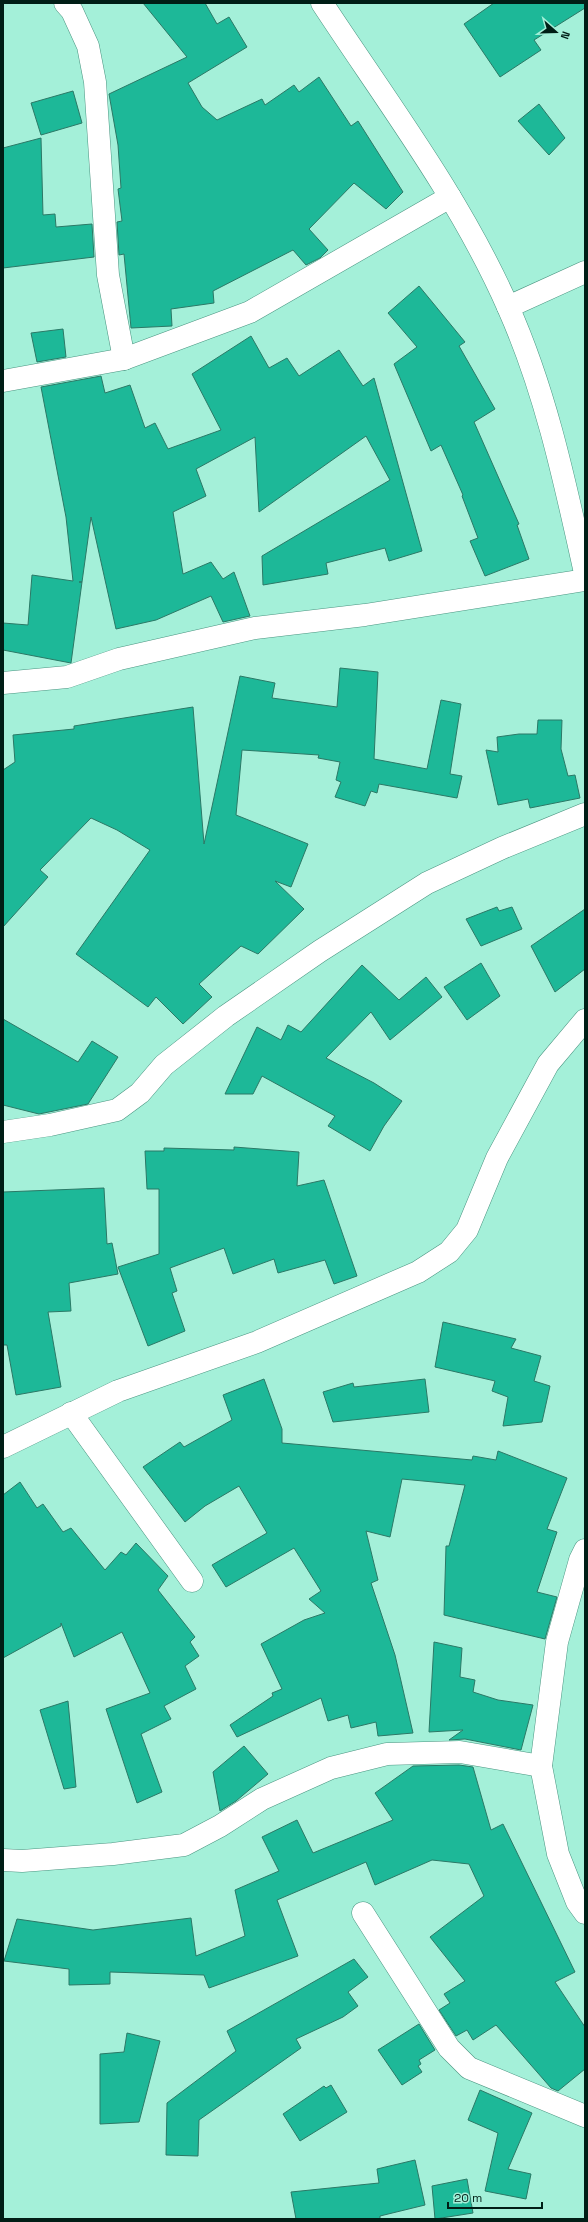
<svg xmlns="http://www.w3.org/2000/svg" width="588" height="2222" viewBox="0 0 588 2222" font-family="'Space Grotesk',sans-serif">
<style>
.building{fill:#1db898;stroke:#2b7966}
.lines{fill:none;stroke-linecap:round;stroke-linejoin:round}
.minor-casing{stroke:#4a9581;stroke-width:23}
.secondary-casing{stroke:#4a9581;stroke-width:23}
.minor{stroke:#fff;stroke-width:22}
.secondary{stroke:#fff;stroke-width:22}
</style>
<rect width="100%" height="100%" fill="#a4f0d9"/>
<g class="building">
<path d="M143 3H205L217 24 229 17 247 47 188 83 202 107 217 120 262 99 265 105 294 85 299 92 319 77 351 126 358 121 403 192 386 209 354 183 309 229 328 250 320 258 306 265 293 250 213 291 214 303 171 309 172 326 131 328 124 254 119 255 117 222 122 221 118 189 121 188 118 145 109 94 187 57Z"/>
<path d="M494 3H585V8L534 40 541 50 500 77 464 24Z"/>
<path d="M73 91 82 123 41 135 31 103Z"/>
<path d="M539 104 565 138 549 155 518 121Z"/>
<path d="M41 138 43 215 55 214 56 227 92 224 94 257 3 268V148Z"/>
<path d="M419 286 465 342 459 346 495 409 474 422 519 524 517 525 529 559 485 576 470 541 478 538 462 496 463 495 441 445 431 451 394 364 417 347 388 313Z"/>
<path d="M63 329 66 357 37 362 31 333Z"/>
<path d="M251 336 269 368 287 358 299 376 339 350 363 386 374 378 422 551 389 561 385 548 326 563 328 574 263 585 262 556 390 480 366 436 259 512 255 437 196 469 206 496 173 512 183 574 211 562 223 579 234 572 250 616 223 622 211 596 156 620 116 629 91 517 82 582H79H82L71 663 3 650V623L28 625 32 575 73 581 66 517 41 387 101 376 105 393 130 385 145 428 155 423 168 449 221 430 192 374Z"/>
<path d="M340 668 378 672 374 759 427 769 441 700 461 704 450 774 462 776 457 798 379 784 377 793 371 791 365 806 335 797 341 782 336 780 340 762 318 758 319 755 242 750 236 815 308 844 291 887 275 881 304 909 258 954 241 946 199 984 212 997 183 1024 156 997 148 1007 76 954 150 850 117 830 91 818 40 870 48 877 3 927V770L15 762 13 735 74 729V726L193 707 204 844 240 676 275 683 272 698 337 707Z"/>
<path d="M538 720H562L561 749 568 776 575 775 580 798 530 808 528 799 498 805 486 750 498 752 497 737 519 734H537Z"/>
<path d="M497 907 499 911 512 907 522 929 481 946 466 919Z"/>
<path d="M585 909V969L555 992 531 946Z"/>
<path d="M481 963 500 996 467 1020 444 987Z"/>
<path d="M362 965 399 1000 426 977 442 997 390 1040 371 1012 326 1058 374 1083 402 1101 384 1126 370 1151 328 1126 335 1116 262 1076 253 1094H225L257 1027 281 1040 288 1025 301 1032Z"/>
<path d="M3 1019 78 1062 92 1041 118 1057 88 1104 39 1114 3 1105Z"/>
<path d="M234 1147 299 1152 297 1186 324 1180 357 1276 334 1284 325 1260 278 1273 274 1259 233 1274 224 1248 170 1268 177 1291 172 1293 185 1331 148 1346 118 1267 159 1254V1189H147L145 1151H164V1148L234 1150Z"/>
<path d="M104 1188 107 1244 112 1243 118 1274 69 1283 71 1311 48 1312 61 1387 16 1395 7 1345H3V1192Z"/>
<path d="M443 1322 516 1339 511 1348 541 1356 534 1381 550 1386 542 1422 503 1426 508 1397 492 1391 495 1381 435 1367Z"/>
<path d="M264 1379 282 1429V1443L472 1460 473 1456 496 1460 498 1451 567 1478 547 1529 557 1532 537 1592 557 1597 545 1639 444 1615 446 1546H449L465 1485 402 1479 390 1537 366 1531 378 1580 371 1583 395 1655 413 1733 378 1736 376 1722 351 1728 348 1715 328 1721 321 1698 237 1737 230 1725 273 1696 272 1693 282 1689 261 1644 304 1620 325 1613 309 1599 321 1591 294 1548 226 1587 212 1565 267 1533 239 1486 205 1506 185 1522 143 1467 180 1442 184 1447 232 1420 223 1395Z"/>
<path d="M425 1379 429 1412 333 1422 323 1392 353 1383 354 1387Z"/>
<path d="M20 1482 37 1508 43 1504 63 1532 71 1528 105 1570 121 1552 126 1555 136 1543 168 1576 158 1590 195 1637 190 1642 199 1656 185 1666 196 1689 164 1706 171 1719 141 1734 162 1792 137 1803 106 1709 150 1693 122 1632 74 1657 61 1623V1626L3 1658V1495Z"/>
<path d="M434 1642 462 1648 460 1677 475 1680 473 1692 498 1700 533 1705 521 1750 465 1739 449 1740 463 1730 429 1732Z"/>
<path d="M68 1701 76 1787 64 1789 40 1710Z"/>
<path d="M244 1746 268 1774 236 1801 220 1811 213 1772Z"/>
<path d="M459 1765 473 1767 491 1830 503 1824 575 1972 555 1982 585 2027V2069L558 2091 551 2088 496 2025 473 2040 467 2030 456 2036 439 2010 450 2003 444 1994 465 1981 430 1937 484 1896 469 1864 432 1860 375 1885 366 1862 277 1900 298 1956 209 1988 204 1975 110 1972V1984L69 1985V1969L4 1961 17 1919 93 1930 191 1918 196 1956 245 1936 235 1890 279 1871 262 1837 297 1820 313 1853 393 1820 375 1793 413 1766Z"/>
<path d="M354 1959 368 1977 348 1992 358 2006 343 2017 296 2039 301 2048 199 2120 198 2156 166 2155 167 2103 236 2051 227 2031Z"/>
<path d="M419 2024 435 2050 419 2060 421 2064 418 2066 422 2072 402 2085 378 2050Z"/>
<path d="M127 2033 160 2041 139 2122 100 2124V2054L124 2052Z"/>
<path d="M331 2085 347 2112 300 2141 283 2114 324 2086 326 2088Z"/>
<path d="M480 2090 532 2113 508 2169 531 2174 526 2199 485 2191 498 2133 468 2120Z"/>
<path d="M415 2160 425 2205 380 2216V2219H296L291 2192 379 2183 377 2169Z"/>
<path d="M467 2179 473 2213 435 2219 432 2186Z"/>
</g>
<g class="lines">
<g class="minor-casing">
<g id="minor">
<path d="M65 3 72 11 88 46 95 82 108 275 124 359"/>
<path d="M508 307 585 272"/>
<path d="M3 381 124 359 250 312 450 197"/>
<path d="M3 683 67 677 119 659 255 628 365 615 585 580"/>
<path d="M3 1132 50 1125 117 1110 140 1093 164 1065 226 1016 320 951 427 883 502 848 585 814"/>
<path d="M71 1413 192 1581"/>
<path d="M3 1447 118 1391 257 1342 418 1272 449 1252 467 1230 497 1158 548 1064 585 1020"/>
<path d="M585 1550 580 1560 557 1642 541 1766 558 1854 577 1902 585 1913"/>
<path d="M3 1860 22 1861 113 1854 184 1845 220 1826 262 1799 331 1768 387 1754 460 1752 541 1766"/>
<path d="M363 1913 449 2048 469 2068 585 2116"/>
</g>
</g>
<g class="secondary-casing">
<path id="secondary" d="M322 3C387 102 460 198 508 307 546 392 565 483 585 573"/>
</g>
<use href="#minor" class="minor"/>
<use href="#secondary" class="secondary"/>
</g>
<rect width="588" height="2222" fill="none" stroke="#001e16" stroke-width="8"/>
<g transform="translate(556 32) rotate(110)" stroke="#a4f0d9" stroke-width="3" paint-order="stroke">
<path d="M0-3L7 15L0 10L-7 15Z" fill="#001e16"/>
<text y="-6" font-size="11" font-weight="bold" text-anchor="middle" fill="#001e16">N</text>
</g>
<path d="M448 2202v6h94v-6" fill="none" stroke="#001e16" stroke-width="2"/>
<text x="454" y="2202" font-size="12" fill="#001e16" stroke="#a4f0d9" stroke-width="3" paint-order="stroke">20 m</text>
</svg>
